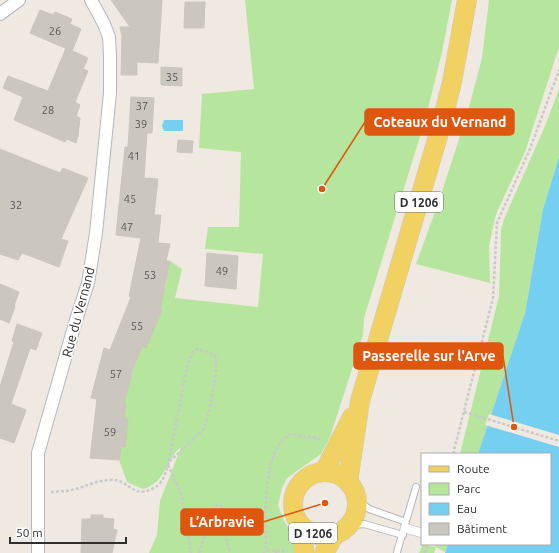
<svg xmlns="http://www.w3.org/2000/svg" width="559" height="553" viewBox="0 0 559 553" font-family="Ubuntu,sans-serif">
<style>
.green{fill:#b6e59e}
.water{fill:#75cff0}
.pier{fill:#efe9e1}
.building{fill:#cbc7bf;stroke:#cbc5ba}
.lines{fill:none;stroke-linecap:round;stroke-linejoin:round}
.service-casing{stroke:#b4b7c1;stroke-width:8}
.pedestrian-casing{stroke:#b4b7c1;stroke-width:10}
.minor-casing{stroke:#b4b7c1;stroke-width:14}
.primary-casing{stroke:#c9c9c9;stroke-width:20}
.path{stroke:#c9c9c9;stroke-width:2.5;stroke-dasharray:3 2;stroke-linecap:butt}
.service{stroke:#fff;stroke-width:6}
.pedestrian{stroke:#fff;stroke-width:9}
.minor{stroke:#fff;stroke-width:12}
.primary{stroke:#f2d163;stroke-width:19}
.labels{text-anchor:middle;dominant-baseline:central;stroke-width:3.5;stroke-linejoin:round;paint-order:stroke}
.number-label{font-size:11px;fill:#555452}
.shield{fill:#fff;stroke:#6d6d6d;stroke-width:1}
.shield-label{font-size:12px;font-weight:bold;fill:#2e2e2e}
.street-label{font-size:13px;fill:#2e2e2e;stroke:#fff}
.leader{fill:none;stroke:#df570e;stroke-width:1.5}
.callout-dot{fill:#df570e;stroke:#fff;stroke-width:1.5}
.callout{fill:#df570e;stroke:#df570e;stroke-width:1.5}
.callout-label{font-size:14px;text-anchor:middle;font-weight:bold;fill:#fff}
</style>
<rect width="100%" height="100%" fill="#efe9e1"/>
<g class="green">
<path d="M245 0H452L442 52 426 117 364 318 363 335 330 437 321 454 287 478 282 488 278 505 284 521 296 538 297 553H149L157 535 160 501 181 447C168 457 166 477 152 485 149 487 146 488 143 489L127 482 119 460 121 446H125L128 419 124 418 125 405 120 404 127 391 133 371 129 370 132 357 137 359 142 346 146 348 162 310 158 308 160 288 165 289 170 261 182 269 175 298 258 307 263 254 205 249 208 227H239L241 152 199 148 202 94 254 89Z"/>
<path d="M489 0H559V47L525 152 496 214 489 246 490 283 416 264 439 201 468 111 482 58Z"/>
<path d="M559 89V157L543 209 525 313 478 454H460L499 296 501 230 504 219 545 126Z"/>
<path d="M423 544 435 547 436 544H448L445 552 436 547 434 553H419Z"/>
</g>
<g class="water">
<path d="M164 120H183V131H164L162 126Z"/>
<path d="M559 157V553H445L448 544H550V454H478L525 313 543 209Z"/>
</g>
<path class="pier" d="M489 414 559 435V447L485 425Z"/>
<g class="building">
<path d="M111 0H162L158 63 137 62V75H121L122 36 120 27H130Z"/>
<path d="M185 2H205L204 28H184Z"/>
<path d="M40 10 53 15 55 12 72 19 70 24 81 29 72 51 30 33Z"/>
<path d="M66 48 88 58 83 69 88 71 75 102 80 105 76 116 80 118 78 136 76 143 67 139 65 142 14 120 23 97 3 88 8 76 48 91Z"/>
<path d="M161 67 182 68V86L161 85Z"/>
<path d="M131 97 154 98 152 133H147L144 178 158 179 154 215H161L158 243 170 244 166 261H170L160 309 162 310 146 348 142 346 133 368 124 404 126 405 124 418 128 419 125 447 121 446 119 460 90 458 97 399 91 398 104 348 110 350 131 297 129 296 141 238 116 235 125 147H128Z"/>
<path d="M178 140 193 141 192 153 177 152Z"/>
<path d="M0 149 60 173 63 168 88 178 61 239 68 241 59 267 22 253 18 260 0 254Z"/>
<path d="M207 253 238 256 236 289 205 286Z"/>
<path d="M0 284 19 292 14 306 15 307 9 323 0 319Z"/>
<path d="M17 324 42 333 36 350 30 348 11 404 26 410 14 443 0 438V387L14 342 12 341Z"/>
<path d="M91 515H103V518L114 519 113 529 117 530 112 553H81L82 519H91Z"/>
</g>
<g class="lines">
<g class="service-casing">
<g id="service">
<path d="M357 499 369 509 406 522"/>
<path d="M348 526 364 524 403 535"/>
<path d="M397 552 416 487"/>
</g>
</g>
<g class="pedestrian-casing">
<path id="pedestrian" d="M405 528 422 533"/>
</g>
<g class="minor-casing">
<g id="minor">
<path d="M0 14 19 0"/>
<path d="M38 553V453L76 320 88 283 96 233 110 93V56L109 37 104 24 91 0"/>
</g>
</g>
<g class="primary-casing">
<g id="primary">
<path d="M324 472 352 417"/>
<circle cx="325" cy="504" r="32"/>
<path d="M348 482 360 401 441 126 452 82 467 0"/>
<path d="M303 527 304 553"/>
<path d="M324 553 335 534"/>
</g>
</g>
<g class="path">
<path d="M464 412 559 441"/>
<path d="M453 454 493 298 497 223 530 149 559 70"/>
<path d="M168 465 182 496 191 553"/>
<path d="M51 492C59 491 67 492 75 489 87 486 98 480 110 480 128 478 132 499 152 489 163 484 165 475 168 465L187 367 193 352 197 349 207 352 216 357V374L209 412 204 429 169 462"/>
<path d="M277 551H288"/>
<path d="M199 553 213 510 217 505 219 504 222 507 223 527 230 553"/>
<path d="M263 553 266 550"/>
<path d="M275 553 277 551 266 550C265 521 264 497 270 468 272 461 274 451 279 445 282 440 286 437 290 434L316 438 322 441"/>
<path d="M425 553 428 544"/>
</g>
<use href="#service" class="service"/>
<use href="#pedestrian" class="pedestrian"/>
<use href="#minor" class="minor"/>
<use href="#primary" class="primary"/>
</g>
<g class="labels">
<g class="number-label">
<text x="55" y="31">26</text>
<text x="172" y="77">35</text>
<text x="142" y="106">37</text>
<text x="48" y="110">28</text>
<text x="141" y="124">39</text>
<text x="134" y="156">41</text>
<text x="130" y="199">45</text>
<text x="16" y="205">32</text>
<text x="127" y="227">47</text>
<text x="222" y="271">49</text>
<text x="150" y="275">53</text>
<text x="137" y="326">55</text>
<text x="116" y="374">57</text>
<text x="110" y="432">59</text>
</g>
<g class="shield">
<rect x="395" y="192" width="48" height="20" rx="3"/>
<rect x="289" y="523" width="48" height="20" rx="3"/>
</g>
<g class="shield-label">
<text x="419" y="202">D 1206</text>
<text x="313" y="533">D 1206</text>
</g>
<g class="street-label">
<text transform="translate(78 312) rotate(-75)">Rue du Vernand</text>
</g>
</g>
<path class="leader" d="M322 189L365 122M514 427L503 356M325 503L263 522"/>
<g class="callout-dot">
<circle cx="322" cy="189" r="4"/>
<circle cx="514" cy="427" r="4"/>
<circle cx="325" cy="503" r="4"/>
</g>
<g class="callout">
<rect x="365" y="109" width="149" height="26" rx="4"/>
<rect x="354" y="343" width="149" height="26" rx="4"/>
<rect x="181" y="509" width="82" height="26" rx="4"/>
</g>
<g class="callout-label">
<text x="440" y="127">Coteaux du Vernand</text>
<text x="429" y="361">Passerelle sur l'Arve</text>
<text x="222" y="527">L’Arbravie</text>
</g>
<rect x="421" y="453" width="130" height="92" fill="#ffffff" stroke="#ababab"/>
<rect x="429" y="466" width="20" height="6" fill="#f2d163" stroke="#ababab"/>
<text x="457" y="473" font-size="12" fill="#2e2e2e">Route</text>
<rect x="429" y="483" width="20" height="12" fill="#b6e59e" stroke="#ababab"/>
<text x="457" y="493" font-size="12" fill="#2e2e2e">Parc</text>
<rect x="429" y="503" width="20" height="12" fill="#75cff0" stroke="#ababab"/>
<text x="457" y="513" font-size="12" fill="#2e2e2e">Eau</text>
<rect x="429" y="523" width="20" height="12" fill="#cbc7bf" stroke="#ababab"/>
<text x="457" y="533" font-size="12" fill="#2e2e2e">Bâtiment</text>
<path d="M10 537v6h116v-6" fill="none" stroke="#2e2e2e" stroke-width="2"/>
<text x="16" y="537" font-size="12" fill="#2e2e2e" stroke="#ffffff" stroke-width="3" paint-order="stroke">50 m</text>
</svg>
